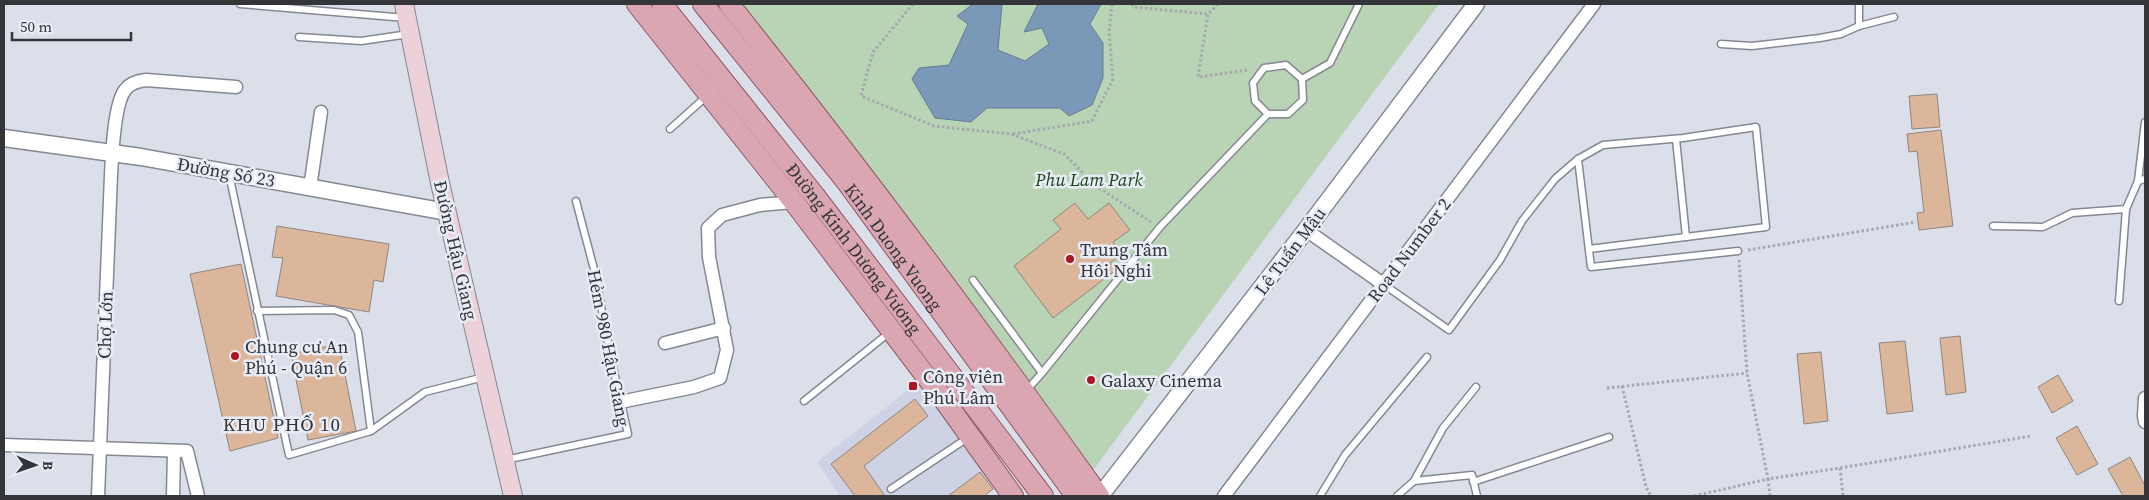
<svg xmlns="http://www.w3.org/2000/svg" width="2149" height="500" viewBox="0 0 2149 500" font-family="'Source Serif 4',serif">
<style>
.built{fill:#cdd3e4}
.green{fill:#b9d4b4}
.water{fill:#7a99b8;stroke:#657b92}
.building{fill:#dcb69b;stroke:#8f867f}
.lines{fill:none;stroke-linecap:round;stroke-linejoin:round}
.service-casing{stroke:#858892;stroke-width:9}
.minor-casing{stroke:#858892;stroke-width:15}
.tertiary-casing{stroke:#858892;stroke-width:19}
.secondary-casing{stroke:#858892;stroke-width:20}
.primary-casing{stroke:#8f5765;stroke-width:22}
.path{stroke:#a5a8b0;stroke-width:3;stroke-dasharray:2.5 2.5;stroke-linecap:butt}
.service{stroke:#fff;stroke-width:6}
.minor{stroke:#fff;stroke-width:12}
.tertiary{stroke:#fff;stroke-width:16}
.secondary{stroke:#ecd2d8;stroke-width:18}
.primary{stroke:#d9a6b1;stroke-width:20}
.poi-dot{fill:#aa1423;stroke:#e8ecf6;stroke-width:2}
.labels{text-anchor:middle;dominant-baseline:central;stroke-width:5;stroke-linejoin:round;paint-order:stroke}
.street-label{font-size:18px;fill:#333539;stroke:#e8ecf6}
.park-label{font-size:18px;font-style:italic;fill:#1b4415;stroke:#e8ecf6}
.poi-label{font-size:18px;fill:#333539;stroke:#e8ecf6;text-anchor:start}
.neighbourhood-label{font-size:19px;letter-spacing:1px;fill:#333539;stroke:#e8ecf6}
</style>
<rect width="100%" height="100%" fill="#dbdfe9"/>
<path class="built" d="M917 383 997 486 984 496H840L817 462Z"/>
<path class="green" d="M736 4H1439L1091 473Z"/>
<path class="water" d="M973 4H1002L998 50 1025 61 1049 44 1042 28 1024 32 1038 4H1101L1090 24 1103 43V78L1092 105 1069 116 1060 108H987L971 122 935 118 912 79 919 68 949 65 968 24 957 16Z"/>
<g class="building">
<path d="M1937 94 1940 127 1912 129 1909 96Z"/>
<path d="M1941 130 1953 226 1919 230 1917 213 1924 212 1917 151 1909 152 1907 134Z"/>
<path d="M1075 203 1088 219 1109 203 1130 230 1113 242 1122 254 1110 263 1116 270 1053 318 1014 266 1061 229 1053 220Z"/>
<path d="M277 226 389 244 383 282 374 280 369 312 276 296 283 258 272 257Z"/>
<path d="M241 264 278 438 230 451 190 274Z"/>
<path d="M1960 336 1966 392 1946 395 1940 338Z"/>
<path d="M1905 341 1913 411 1887 414 1879 343Z"/>
<path d="M339 344 356 431 308 440 291 354Z"/>
<path d="M1821 352 1828 421 1804 424 1797 354Z"/>
<path d="M2058 375 2073 401 2052 413 2038 387Z"/>
<path d="M915 399 928 416 864 466 885 496H855L831 464Z"/>
<path d="M2077 426 2098 464 2077 475 2056 438Z"/>
<path d="M2130 457 2145 486V496H2123L2108 469Z"/>
<path d="M980 472 993 489 984 496H948Z"/>
</g>
<g class="lines">
<g class="service-casing">
<g id="service">
<path d="M240 4 406 18"/>
<path d="M1859 26V4"/>
<path d="M299 37 361 41 409 34"/>
<path d="M1721 44 1752 46 1820 38 1841 34 1859 26 1894 17"/>
<path d="M1302 79 1330 63 1359 4"/>
<path d="M670 129 708 95"/>
<path d="M1676 139 1686 237"/>
<path d="M1578 159 1591 267 1738 251"/>
<path d="M229 174 289 455 371 431 425 392 484 377"/>
<path d="M2138 181 2145 179"/>
<path d="M1993 226 2043 227 2072 213 2126 209 2138 181 2145 122"/>
<path d="M973 280 1042 373"/>
<path d="M1383 284 1449 330 1500 260 1522 221 1555 179 1578 159 1603 145 1683 138 1756 127 1766 227 1589 249"/>
<path d="M2119 301 2126 209"/>
<path d="M257 311 334 310 349 315 358 332 371 431"/>
<path d="M1026 391 1042 373 1160 227 1268 114H1288L1303 100 1302 79 1286 65 1264 68 1253 83 1255 101 1268 114"/>
<path d="M804 401 890 332"/>
<path d="M505 460 628 434 610 354 594 269 576 201"/>
<path d="M1414 481 1472 475 1477 496"/>
<path d="M1473 482 1609 437"/>
<path d="M891 489 969 437"/>
<path d="M1320 496 1345 455 1427 357"/>
<path d="M1397 496 1414 481 1443 428 1476 387"/>
</g>
</g>
<g class="minor-casing">
<g id="minor">
<path d="M310 188 321 112"/>
<path d="M1306 230 1383 284"/>
<path d="M665 343 724 328"/>
<path d="M2145 398 2144 416 2145 422"/>
<path d="M620 402 694 387 720 378 727 350 709 257 708 228 722 215 760 205 794 202"/>
<path d="M4 445 187 451 198 496"/>
<path d="M98 496 111 175C112 156 114 104 125 90 130 83 137 81 146 80L236 87"/>
<path d="M173 496 174 451"/>
<path d="M1224 496 1594 4"/>
</g>
</g>
<g class="tertiary-casing">
<g id="tertiary">
<path d="M4 138 141 157 447 212"/>
<path d="M1100 496 1306 230 1476 4"/>
</g>
</g>
<g class="secondary-casing">
<path id="secondary" d="M404 4 440 183 513 496"/>
</g>
<g class="primary-casing">
<g id="primary">
<path d="M637 4 794 202 944 400 1013 496"/>
<path id="s1" d="M662 4 815 196 1043 496"/>
<path id="s2" d="M703 4 846 181 1076 496"/>
<path d="M729 4C857 164 980 329 1099 496"/>
</g>
</g>
<g class="path">
<path d="M913 4 873 52 861 96 934 126 1011 134 1064 154 1096 186 1151 222"/>
<path d="M1132 4 1133 7 1208 14"/>
<path d="M1218 4 1208 14 1198 77 1248 70"/>
<path d="M1013 134 1092 121 1113 79 1109 32 1112 4"/>
<path d="M1748 250 1916 222"/>
<path d="M1622 386 1646 487 1651 496"/>
<path d="M1607 388 1747 373"/>
<path d="M1840 468 2031 436"/>
<path d="M1694 496 1768 479 1747 373 1739 260"/>
<path d="M1770 496 1768 479 1840 468 1843 496"/>
</g>
<use href="#service" class="service"/>
<use href="#minor" class="minor"/>
<use href="#tertiary" class="tertiary"/>
<use href="#secondary" class="secondary"/>
<use href="#primary" class="primary"/>
</g>
<g class="poi-dot">
<circle cx="1070" cy="259" r="5"/>
<circle cx="235" cy="356" r="5"/>
<circle cx="1091" cy="380" r="5"/>
<rect x="908" y="381" width="10" height="10" rx="2.5"/>
</g>
<g class="labels">
<g class="street-label">
<text transform="translate(226 172) rotate(10)">Đường Số 23</text>
<text stroke="none"><textPath href="#s2" startOffset="309">Kinh Duong Vuong</textPath></text>
<text stroke="none"><textPath href="#s1" startOffset="311">Đường Kinh Dương Vương</textPath></text>
<text transform="translate(456 250) rotate(77)">Đường Hậu Giang</text>
<text transform="translate(1409 250) rotate(-53)">Road Number 2</text>
<text transform="translate(1290 251) rotate(-53)">Lê Tuấn Mậu</text>
<text transform="translate(105 325) rotate(-88)">Chợ Lớn</text>
<text transform="translate(609 348) rotate(79)">Hẻm 980 Hậu Giang</text>
</g>
<g class="park-label">
<text x="1089" y="179">Phu Lam Park</text>
</g>
<g class="poi-label">
<text x="1080" y="249">Trung Tâm<tspan x="1080" dy="21">Hôi Nghi</tspan></text>
<text x="245" y="346">Chung cư An<tspan x="245" dy="21">Phú - Quận 6</tspan></text>
<text x="923" y="376">Công viên<tspan x="923" dy="21">Phú Lâm</tspan></text>
<text x="1101" y="380">Galaxy Cinema</text>
</g>
<g class="neighbourhood-label">
<text x="282" y="424">KHU PHỐ 10</text>
</g>
</g>
<rect width="2149" height="500" fill="none" stroke="#333539" stroke-width="10"/>
<g transform="translate(35 465) rotate(92)" stroke="#e8ecf6" stroke-width="4" paint-order="stroke">
<path d="M0-4L9 19L0 12L-9 19Z" fill="#333539"/>
<text y="-8" font-size="14" font-weight="bold" text-anchor="middle" fill="#333539">B</text>
</g>
<path d="M12 32v8h119v-8" fill="none" stroke="#333539" stroke-width="2.5"/>
<text x="20" y="32" font-size="15" fill="#333539" stroke="#e8ecf6" stroke-width="4" paint-order="stroke">50 m</text>
</svg>
